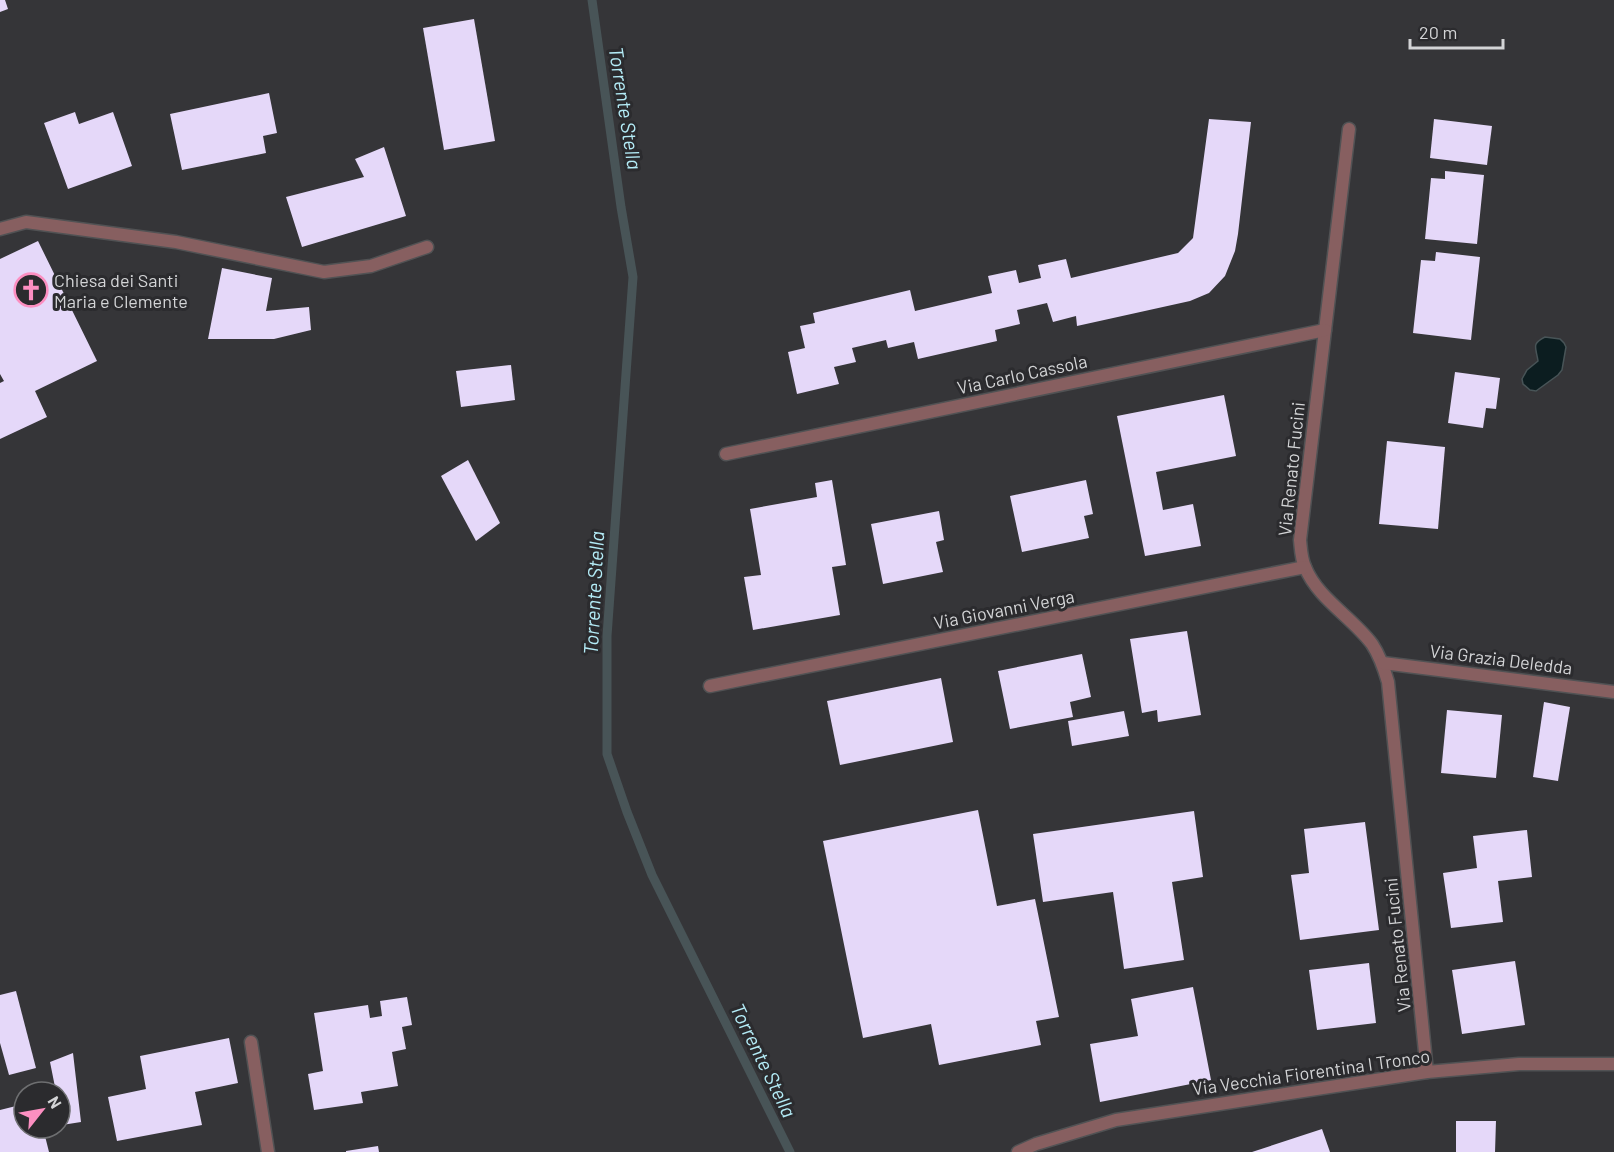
<svg xmlns="http://www.w3.org/2000/svg" width="1614" height="1152" viewBox="0 0 1614 1152" font-family="Barlow,sans-serif">
<style>
.water{fill:#0c1d20;stroke:#485457;stroke-width:1.5}
.lines{fill:none;stroke-linecap:round;stroke-linejoin:round}
.stream{stroke:#485457;stroke-width:9}
.building{fill:#e5d8f9}
.minor-casing{stroke:#515254;stroke-width:15}
.tertiary-casing{stroke:#515254;stroke-width:15}
.minor{stroke:#875f60;stroke-width:12}
.tertiary{stroke:#875f60;stroke-width:12}
.labels{text-anchor:middle;dominant-baseline:central;stroke-width:6;stroke-linejoin:round;paint-order:stroke}
.poi-label{font-size:18px;fill:#d3d4d6;stroke:#2b2b2e;text-anchor:start}
.street-label{font-size:18px;fill:#d3d4d6;stroke:#2b2b2e}
.water-label{font-size:20px;font-style:italic;fill:#b4ecf7;stroke:#2b2b2e}
</style>
<rect width="100%" height="100%" fill="#353538"/>
<path class="water" d="M1545 337 1560 339 1564 343 1566 347 1562 370 1558 375 1536 391 1530 390 1523 384 1522 379 1527 370 1538 361C1536 347 1531 344 1545 337Z"/>
<g class="lines">
<path class="stream" d="M592 0 621 207 633 277 607 636V754L627 812 652 875 790 1152"/>
</g>
<g class="building">
<path d="M0 0H5L8 9 0 12Z"/>
<path d="M474 19 495 141 444 150 423 28Z"/>
<path d="M269 93 277 133 263 136 266 153 182 170 170 114Z"/>
<path d="M75 112 79 124 113 112 132 166 68 189 44 123Z"/>
<path d="M1209 119 1251 122 1238 234 1235 251 1225 276 1209 293 1190 301 1077 326 1076 316 1053 322 1047 303 1017 310 1020 324 995 330 997 341 918 359 914 342 888 348 886 340 852 348 856 362 834 367 839 384 797 394 788 352 805 348 800 326 815 323 813 313 910 290 915 311 992 293 988 276 1016 270 1019 283 1041 278 1038 265 1066 259 1071 278 1178 253 1193 238Z"/>
<path d="M1434 119 1492 126 1487 165 1430 158Z"/>
<path d="M384 147 406 216 302 247 286 197 364 177 355 159Z"/>
<path d="M1445 171 1484 175 1477 244 1425 239 1431 178 1445 179Z"/>
<path d="M38 241 97 361 35 391 47 417 0 439V383L4 381 0 374V259Z"/>
<path d="M1436 252 1480 257 1471 340 1413 333 1421 260 1435 261Z"/>
<path d="M222 268 272 278 266 311 309 307 311 330 274 339H208Z"/>
<path d="M511 365 515 400 461 407 456 371Z"/>
<path d="M1455 372 1500 378 1496 409 1486 408 1483 428 1448 423Z"/>
<path d="M1224 395 1236 456 1156 472 1163 510 1193 504 1201 546 1145 556 1117 416Z"/>
<path d="M1387 441 1445 447 1438 529 1379 524Z"/>
<path d="M468 460 500 523 476 541 441 476Z"/>
<path d="M832 480 846 565 832 567 840 615 753 630 744 577 761 575 750 509 817 497 815 483Z"/>
<path d="M1086 480 1093 514 1084 516 1089 538 1022 552 1010 496Z"/>
<path d="M939 511 944 540 936 542 943 572 883 584 871 524Z"/>
<path d="M1187 631 1201 715 1158 722 1157 710 1142 713 1130 639Z"/>
<path d="M1082 654 1091 697 1070 702 1073 717 1010 729 998 671Z"/>
<path d="M941 678 953 742 840 765 827 701Z"/>
<path d="M1544 702 1570 707 1558 781 1533 777Z"/>
<path d="M1447 710 1502 715 1496 778 1441 773Z"/>
<path d="M1124 711 1129 736 1072 746 1068 721Z"/>
<path d="M978 810 997 906 1035 899 1059 1017 1036 1021 1041 1045 939 1065 931 1024 863 1038 823 841Z"/>
<path d="M1194 811 1203 877 1172 882 1184 960 1124 969 1113 892 1043 902 1033 834Z"/>
<path d="M1365 822 1379 930 1300 940 1291 875 1309 873 1304 829Z"/>
<path d="M1527 830 1532 877 1498 881 1503 922 1451 928 1443 873 1477 868 1473 836Z"/>
<path d="M1515 961 1525 1025 1462 1034 1452 970Z"/>
<path d="M1369 963 1376 1023 1317 1030 1309 970Z"/>
<path d="M1193 987 1211 1080 1100 1102 1090 1044 1138 1036 1131 999Z"/>
<path d="M16 991 36 1068 9 1075 0 1043V995Z"/>
<path d="M407 997 412 1025 402 1027 406 1049 392 1052 398 1086 361 1092 363 1103 314 1110 308 1074 323 1071 314 1013 368 1005 370 1018 382 1016 380 1001Z"/>
<path d="M229 1038 238 1083 195 1092 202 1125 117 1141 108 1097 146 1089 140 1056Z"/>
<path d="M73 1053 81 1122 62 1125 60 1116V1092H56L50 1062Z"/>
<path d="M24 1104V1128H43L49 1152H0V1110Z"/>
<path d="M1456 1121H1496L1495 1152H1456Z"/>
<path d="M1322 1129 1330 1152H1252Z"/>
<path d="M378 1146 379 1152H346V1151Z"/>
</g>
<g class="lines">
<g class="minor-casing">
<g id="minor">
<path d="M1349 129 1300 540C1301 549 1301 558 1305 567 1318 599 1352 617 1372 644 1380 656 1384 668 1388 682L1427 1072"/>
<path d="M0 229 26 222 176 242 324 272 371 266 427 247"/>
<path d="M726 454 1325 330"/>
<path d="M1383 663 1614 692"/>
<path d="M710 686 1305 567"/>
<path d="M251 1042 268 1152"/>
</g>
</g>
<g class="tertiary-casing">
<path id="tertiary" d="M1018 1152 1036 1144 1116 1120 1427 1072 1519 1064H1614"/>
</g>
<use href="#minor" class="minor"/>
<use href="#tertiary" class="tertiary"/>
</g>
<defs>
<g id="church-ring" transform="scale(1.725)"><circle r="9.5" fill="#2b2b2e" stroke="#fc8fc1" stroke-width="1.5"/><path d="M-1.2-6h2.4v3.5h3.3v2.4h-3.3V6h-2.4V-.1h-3.3v-2.4h3.3Z" fill="#fc8fc1"/></g>
</defs>
<g fill-rule="evenodd">
<use href="#church-ring" x="31" y="290"/>
</g>
<g class="labels">
<g class="poi-label">
<text x="54" y="280">Chiesa dei Santi<tspan x="54" dy="21">Maria e Clemente</tspan></text>
</g>
<g class="street-label">
<text transform="translate(1022 374) rotate(-12)">Via Carlo Cassola</text>
<text transform="translate(1291 469) rotate(-84)">Via Renato Fucini</text>
<text transform="translate(1004 609) rotate(-11)">Via Giovanni Verga</text>
<text transform="translate(1501 659) rotate(7)">Via Grazia Deledda</text>
<text transform="translate(1397 945) rotate(-96)">Via Renato Fucini</text>
<text transform="translate(1311 1072) rotate(-8)">Via Vecchia Fiorentina I Tronco</text>
</g>
<g class="water-label">
<text transform="translate(626 108) rotate(81)">Torrente Stella</text>
<text transform="translate(593 593) rotate(-87)">Torrente Stella</text>
<text transform="translate(764 1060) rotate(64)">Torrente Stella</text>
</g>
</g>
<g transform="translate(42 1110) rotate(59)"><circle r="28" fill="#2b2b2e" stroke="#6e6f71" stroke-width="1.5"/>
<path d="M0-4.5L10 22L0 15L-10 22Z" fill="#fc8fc1"/>
<text y="-9" font-size="16" font-weight="bold" text-anchor="middle" fill="#d3d4d6">N</text>
</g>
<path d="M1410 39v9h93v-9" fill="none" stroke="#d3d4d6" stroke-width="3"/>
<text x="1419" y="39" font-size="18" fill="#d3d4d6" stroke="#2b2b2e" stroke-width="4.5" paint-order="stroke">20 m</text>
</svg>
